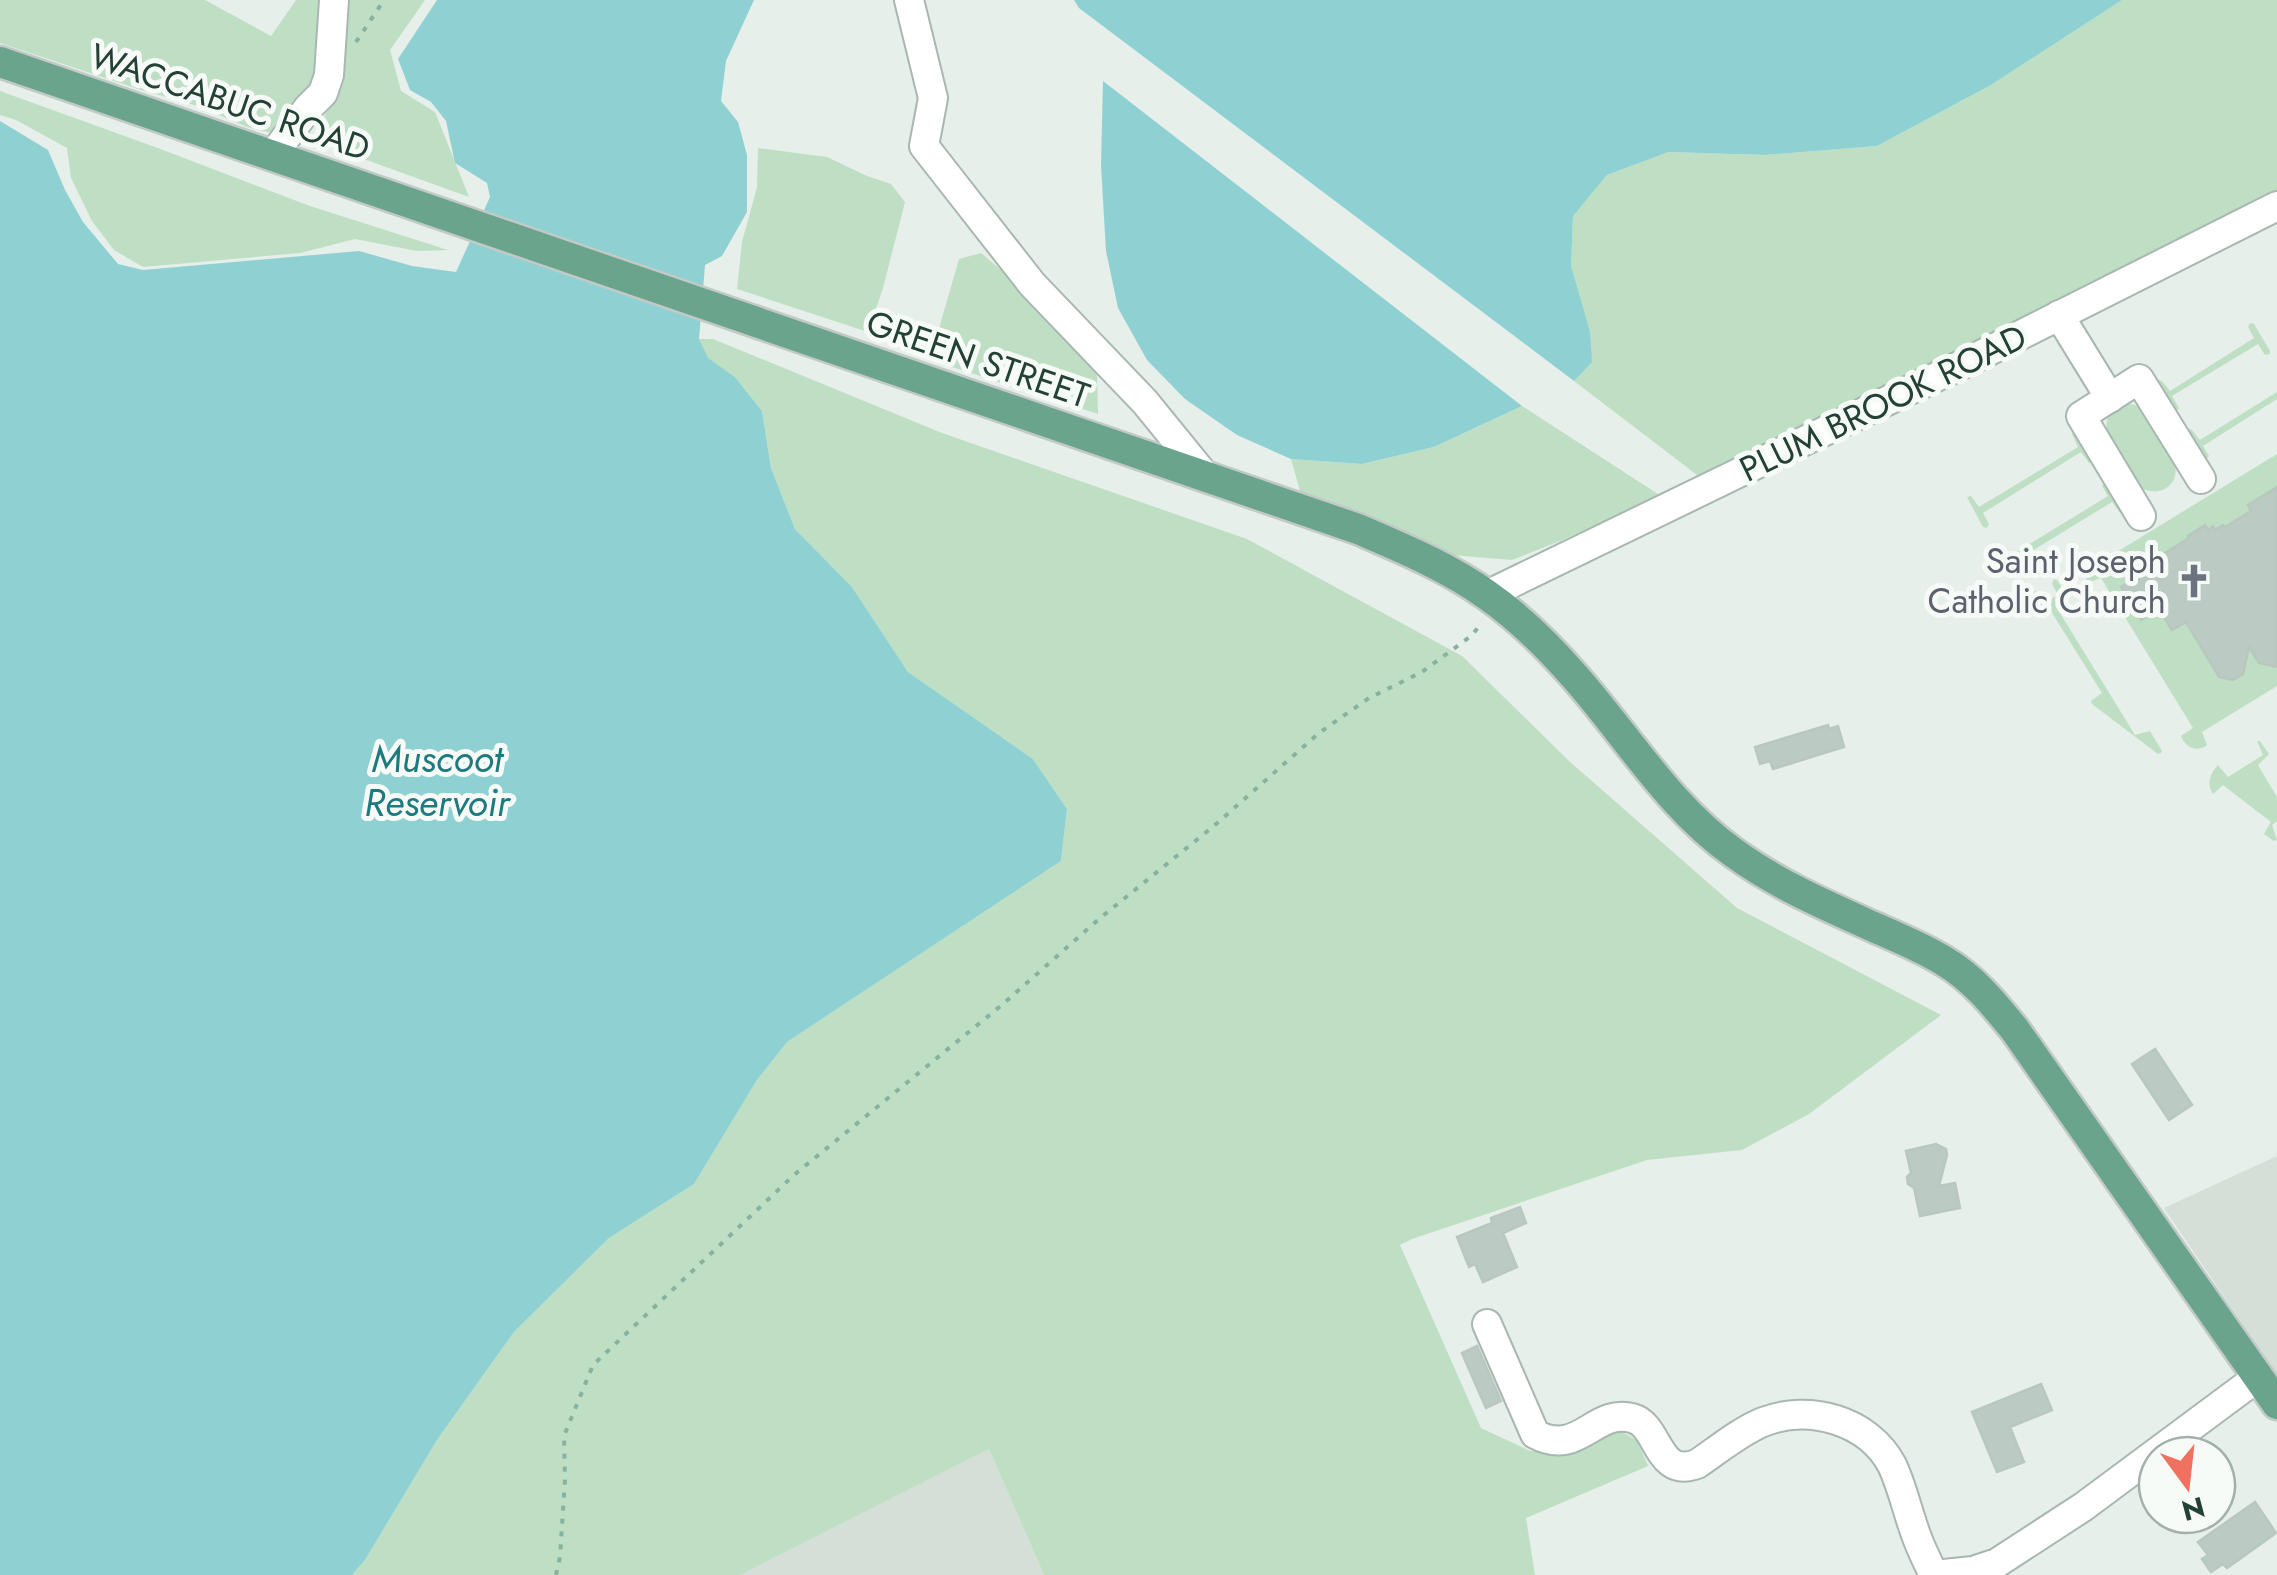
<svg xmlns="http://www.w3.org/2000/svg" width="2277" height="1575" viewBox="0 0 2277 1575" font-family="Jost,sans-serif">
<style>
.built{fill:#d4dfd8}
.green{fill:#bfdfc4}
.water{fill:#8fd1d3}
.building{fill:#bbcac2;stroke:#b8c8bf;stroke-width:2.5}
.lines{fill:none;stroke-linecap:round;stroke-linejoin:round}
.minor-casing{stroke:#a8b7b0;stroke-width:32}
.major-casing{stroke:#c2cac7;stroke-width:35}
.path{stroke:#86b29f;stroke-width:4;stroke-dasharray:5 8;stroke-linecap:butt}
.minor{stroke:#fff;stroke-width:28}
.major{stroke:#6ba48d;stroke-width:30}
.labels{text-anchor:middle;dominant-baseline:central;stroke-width:10;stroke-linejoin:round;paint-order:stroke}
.street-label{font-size:35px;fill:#244136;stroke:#f7fbf8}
.worship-label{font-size:35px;fill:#5b616d;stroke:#f7fbf8;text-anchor:end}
.water-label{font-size:38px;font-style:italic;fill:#1e7a7e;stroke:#f7fbf8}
</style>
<rect width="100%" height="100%" fill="#e6efe9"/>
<g class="built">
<path d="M2277 1156V1375L2164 1208Z"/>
<path d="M989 1449 1044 1575H739L740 1573Z"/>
</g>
<g class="green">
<path d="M0 0H205L271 36 296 0H328L319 79 289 117 272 133 247 127 198 106 138 89 0 43Z"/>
<path d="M350 0H425L390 50 401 91 435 112 469 197 328 146 317 135 324 117 344 82 343 37Z"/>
<path d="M2122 0H2277V193L1701 478 1574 381 1592 361 1571 266 1573 215 1607 175 1667 152 1764 155 1877 146 1991 85Z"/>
<path d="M0 91 155 147 310 206 448 250 417 251 355 239 300 253 143 267 114 250 92 221 71 178 67 148 16 120 0 115Z"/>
<path d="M758 148 827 157 867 176 891 184 905 202 883 288 868 332 737 289 742 242 757 187Z"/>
<path d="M981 253 1020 286 1070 339 1097 375 1098 414 934 361 940 325 959 259Z"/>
<path d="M2250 323 2254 324 2270 351V354L2265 355 2258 344 2172 396 2179 408 2177 411 2174 410 2157 380 2162 381 2170 391 2254 338 2248 327Z"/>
<path d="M699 339H713L942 433 1247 539 1462 656 1569 761 1737 908 1941 1015 1809 1114 1742 1150 1647 1160 1412 1239 1400 1245 1481 1428 1530 1451 1561 1450 1616 1429 1637 1440 1648 1466 1526 1518 1535 1575H1044L989 1449 739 1575H352L365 1560 437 1440 514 1332 609 1238 694 1184 757 1080 787 1042 1061 861 1067 809 1033 759 908 672 852 587 795 529 771 468 762 411 735 377 707 358Z"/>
<path d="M2277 392V399L2203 446 2209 456 2205 460 2187 430 2191 429 2200 440Z"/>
<path d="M2131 404 2141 407C2153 426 2190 466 2170 485 2161 494 2150 492 2140 488 2126 465 2078 410 2131 404Z"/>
<path d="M1522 406 1661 496 1560 541 1512 560 1451 555 1300 491 1291 459 1362 464 1434 447Z"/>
<path d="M2075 431 2093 462 2089 463 2081 452 1983 513 1989 524 1987 528 1983 527 1967 497 1971 496 1979 507 2078 447 2072 434Z"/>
<path d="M2277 454V686L2202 732 2207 745C2197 753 2185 747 2181 736L2193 728 2101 578 2086 583 2087 567 2097 555 2107 558Z"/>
<path d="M2105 480 2124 511 2120 513 2112 502 2009 565 2005 559 2108 496 2102 486Z"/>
<path d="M2054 579 2057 580 2066 594 2055 605 2135 735 2150 731 2162 751 2161 753 2158 754 2092 704 2091 701 2102 693 2049 608 2037 614 2034 612 2032 595 2035 591 2038 592 2045 602 2058 595 2052 584Z"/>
<path d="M2257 741H2260L2269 754 2258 765 2277 797V821L2272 825 2277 840 2274 841 2264 834 2271 822 2223 785 2213 794C2206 783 2210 774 2218 765L2228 777 2263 755Z"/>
</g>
<g class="water">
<path d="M437 0H754L726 61 721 101 738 122 747 155V212L722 256 705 265 699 339 708 358 735 377 762 411 771 468 795 529 852 587 908 672 1033 759 1067 809 1061 861 787 1042 757 1080 694 1184 609 1238 514 1332 437 1440 365 1560 352 1575H0V121L48 150 65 190 83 222 118 264 143 270 359 251 412 266 456 272 490 197 487 183 455 163 446 121 431 102 410 90 398 59Z"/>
<path d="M1074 0H2122L1991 85 1877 146 1764 155 1668 152 1607 175 1573 216 1571 266 1590 332 1592 362 1574 381 1079 8Z"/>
<path d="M1103 81 1522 406 1434 447 1362 464 1291 459 1237 435 1185 399 1147 360 1118 308 1106 251 1101 166Z"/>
</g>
<g class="building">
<path d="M2277 487V667L2259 663 2249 647 2243 674 2233 680 2219 677 2186 622 2172 630 2162 614 2158 617 2155 612 2141 620 2121 587 2134 579 2131 574 2189 538 2188 536 2205 525 2208 530 2213 526 2215 530 2223 525 2225 527 2251 511 2248 505Z"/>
<path d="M1828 725 1829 729 1838 726 1844 747 1773 769 1770 761 1760 764 1755 747Z"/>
<path d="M2155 1049 2192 1105 2169 1120 2132 1064Z"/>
<path d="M1936 1144 1946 1149 1947 1155 1939 1186 1955 1183 1960 1208 1920 1216 1914 1188 1908 1184 1907 1177 1911 1173 1906 1151Z"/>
<path d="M1520 1207 1526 1223 1503 1233 1517 1267 1483 1282 1475 1264 1469 1267 1457 1237 1492 1223 1491 1218Z"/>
<path d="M1477 1346 1501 1401 1486 1408 1462 1353Z"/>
<path d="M2041 1384 2052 1410 2010 1427 2024 1462 1997 1472 1972 1412Z"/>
<path d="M2255 1502 2276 1533 2227 1568 2223 1564 2211 1572 2202 1559 2208 1555 2198 1542Z"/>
</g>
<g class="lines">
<g class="minor-casing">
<g id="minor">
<path d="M909 0 933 98 924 146 1032 284 1145 402 1206 477"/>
<path d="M272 156 308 108 323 93 329 75 334 0"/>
<path d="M2059 315 2110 398"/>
<path d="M2141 516 2081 416 2139 379 2201 479"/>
<path d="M1487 595 1963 364 2277 206"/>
<path d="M1487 1324 1535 1434C1579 1458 1594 1408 1632 1418 1660 1425 1656 1479 1697 1464 1718 1450 1739 1432 1763 1422 1809 1404 1868 1420 1892 1465 1902 1486 1907 1510 1915 1532 1920 1547 1927 1561 1934 1575L1973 1571 1997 1563 2083 1507 2258 1377"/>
</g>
</g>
<g class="major-casing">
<path id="major" d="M0 62 1358 529C1402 548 1448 567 1487 595 1520 618 1550 648 1576 678 1627 736 1670 808 1734 853 1778 885 1827 906 1876 928 1899 938 1923 948 1944 961 1973 978 1994 1004 2015 1030L2277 1404"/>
</g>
<g class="path">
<path d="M356 42 384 0"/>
<path d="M2127 610 2133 606"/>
<path d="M556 1575 560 1557 565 1479 564 1436 593 1365 794 1175 1003 1004 1099 919 1215 825 1319 733 1369 698 1422 672 1471 636 1482 623"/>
</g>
<use href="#minor" class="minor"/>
<use href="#major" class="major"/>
</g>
<defs>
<g id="church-bare" transform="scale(2.7)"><path d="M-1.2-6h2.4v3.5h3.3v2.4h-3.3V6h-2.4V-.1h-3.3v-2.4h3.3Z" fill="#6b7280" stroke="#f7fbf8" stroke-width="2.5" paint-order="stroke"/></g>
</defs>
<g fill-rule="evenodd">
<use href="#church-bare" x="2194" y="581"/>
</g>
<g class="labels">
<g class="street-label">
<text transform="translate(230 102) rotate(19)">WACCABUC ROAD</text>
<text transform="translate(978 359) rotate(19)">GREEN STREET</text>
<text transform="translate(1883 403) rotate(-26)">PLUM BROOK ROAD</text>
</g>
<g class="worship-label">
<text x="2166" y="561">Saint Joseph<tspan x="2166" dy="40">Catholic Church</tspan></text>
</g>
<g class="water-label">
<text x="437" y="758">Muscoot<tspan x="437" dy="44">Reservoir</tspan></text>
</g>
</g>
<g transform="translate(2187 1485) rotate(165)"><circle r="48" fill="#f7fbf8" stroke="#a3b1aa" stroke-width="2.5"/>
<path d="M0-8L18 38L0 25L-18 38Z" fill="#f17161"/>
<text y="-15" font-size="28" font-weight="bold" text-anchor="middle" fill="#244136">N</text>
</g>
</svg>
